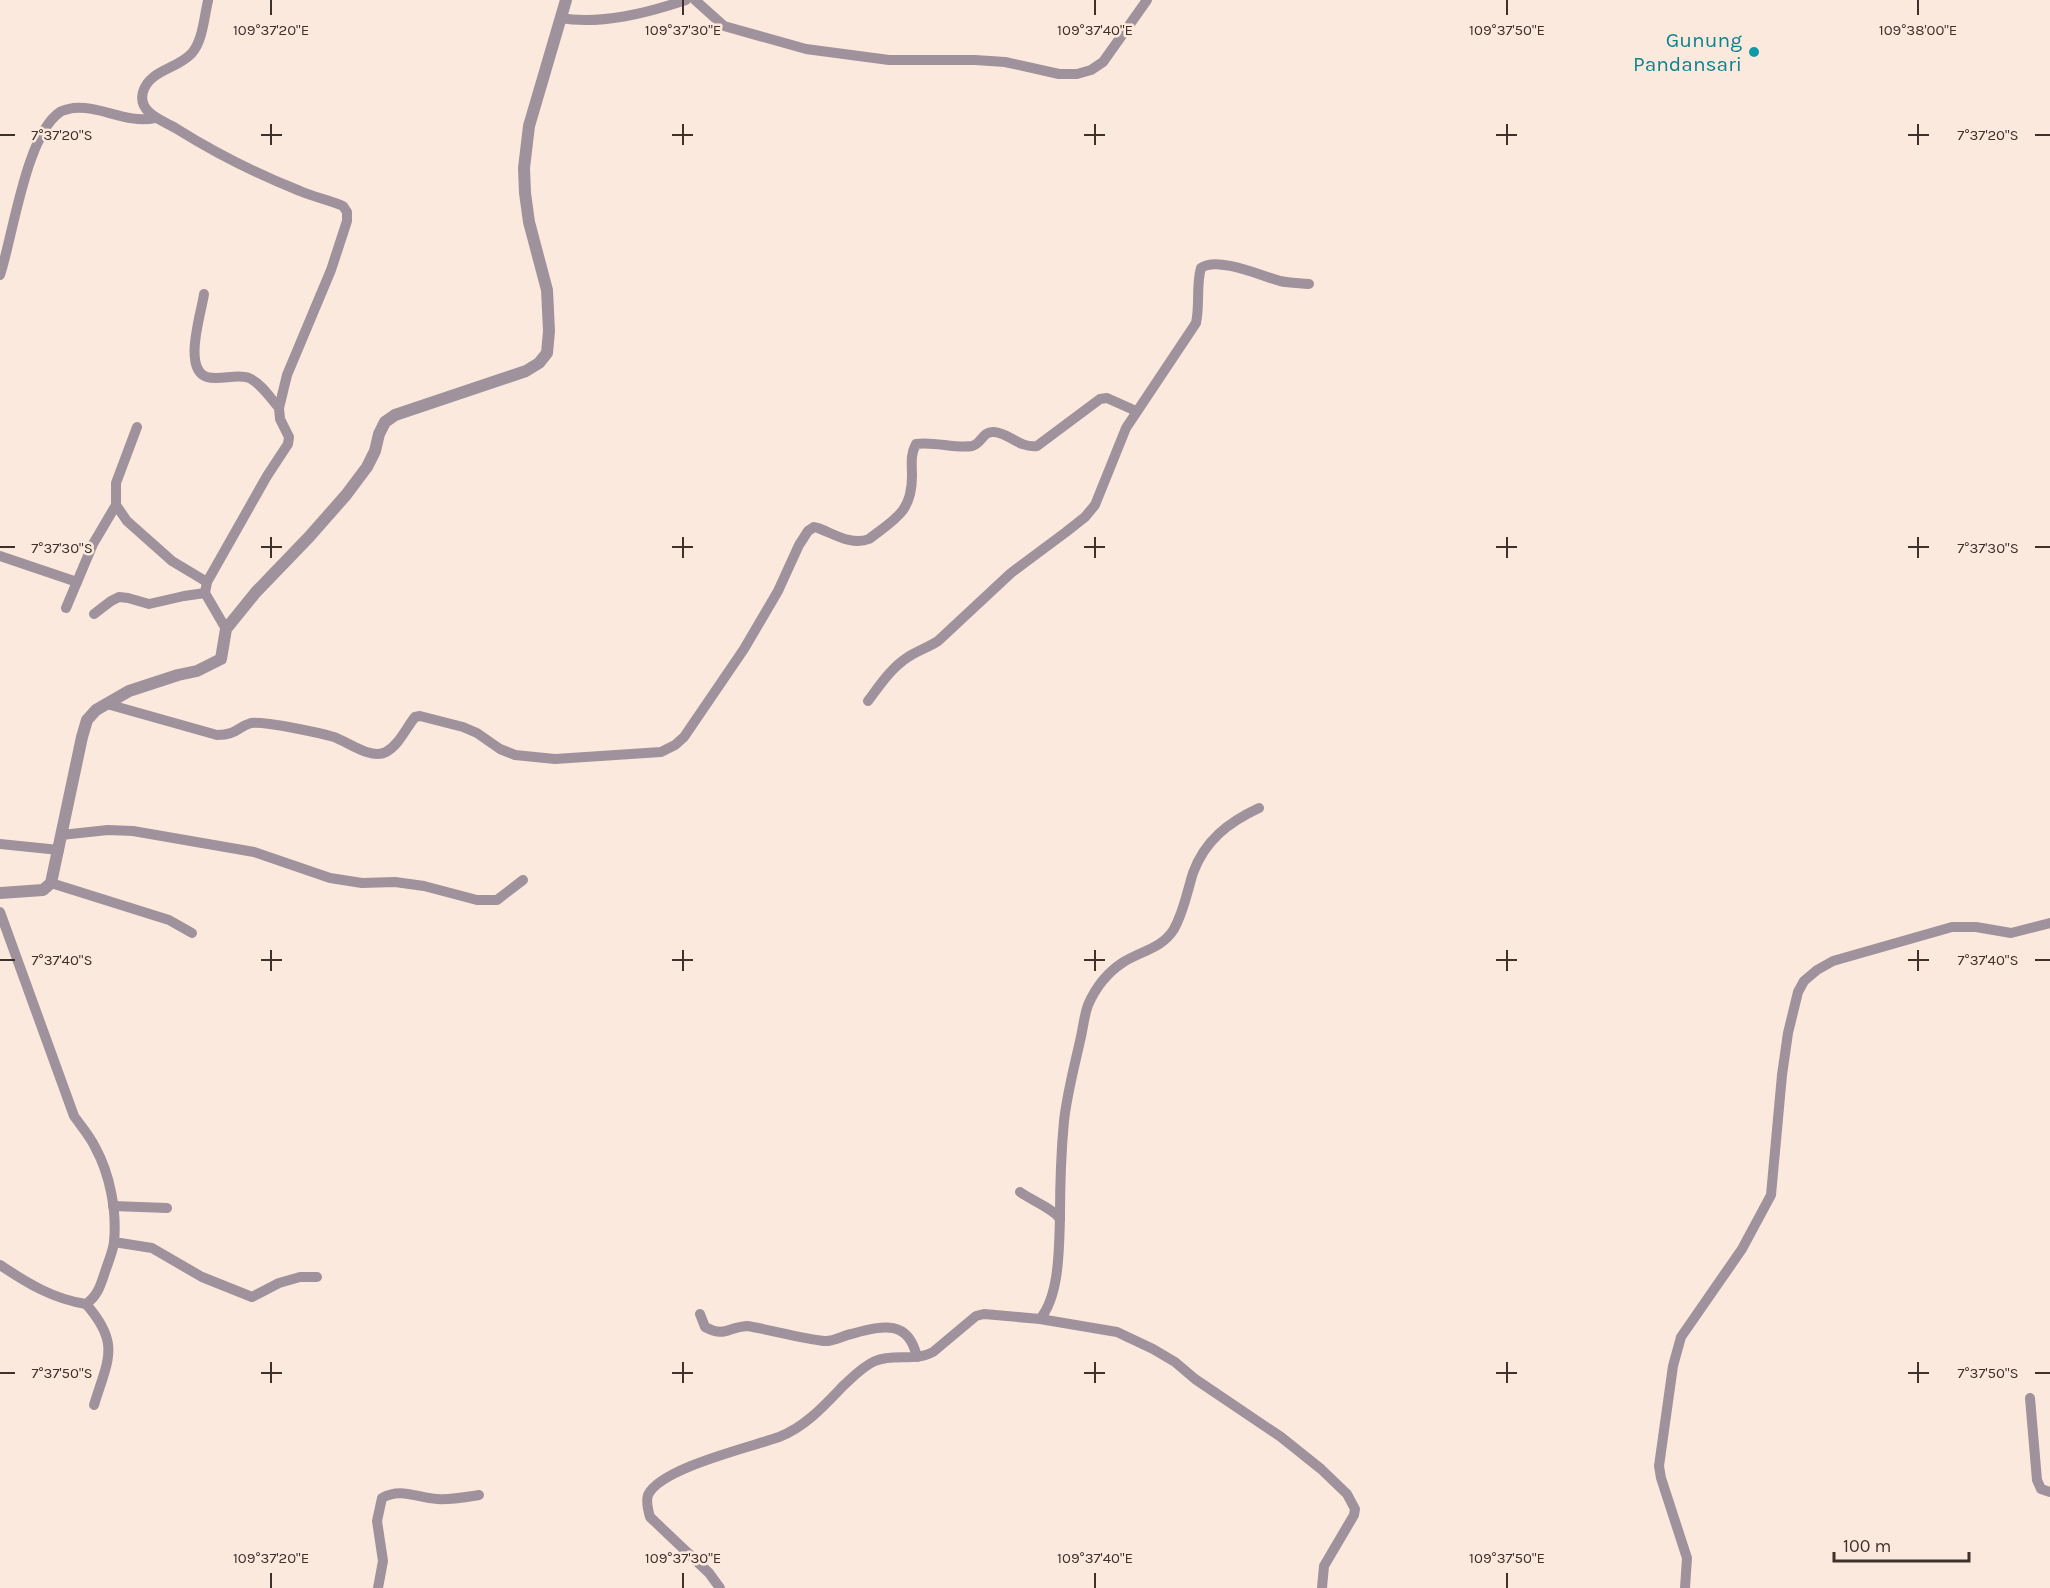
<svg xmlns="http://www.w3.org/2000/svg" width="2050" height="1588" viewBox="0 0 2050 1588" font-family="Karla,sans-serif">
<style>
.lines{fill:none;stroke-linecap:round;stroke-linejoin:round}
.minor{stroke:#a0929d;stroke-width:10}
.tertiary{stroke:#a0929d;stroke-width:12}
.ticks{fill:none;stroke:#3d312a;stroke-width:2}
.culture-dot{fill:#0f9aa8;stroke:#fce9de;stroke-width:2}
.labels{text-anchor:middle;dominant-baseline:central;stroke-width:5;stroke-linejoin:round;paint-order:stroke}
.culture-label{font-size:21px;fill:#0d838f;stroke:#fce9de;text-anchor:end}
.ticks-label{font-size:15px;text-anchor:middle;fill:#3d312a;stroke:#fce9de;stroke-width:5;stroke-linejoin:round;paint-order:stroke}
</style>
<rect width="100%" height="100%" fill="#fce9de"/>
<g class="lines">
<g class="minor">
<path d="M695 0 724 26 806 49 889 60H975L1005 62 1059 74H1077L1091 70 1103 62 1147 0"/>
<path d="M208 1C204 17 203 40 192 53 178 69 149 70 143 92 137 113 164 121 177 129 217 154 257 174 300 191 314 197 329 200 343 206L347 212V221L331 270 287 375 279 408 280 419 289 437 288 444 267 476 207 582 205 593 226 629"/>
<path d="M560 18C601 25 647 13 686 0"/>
<path d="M0 275C13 236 26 135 60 112 63 110 69 109 73 108 100 105 126 124 155 118"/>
<path d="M204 294C202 311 182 369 207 377 220 381 237 373 249 378 261 383 271 399 279 408"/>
<path d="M137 427 116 483V505L127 521 172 561 207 582"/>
<path d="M0 556 77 582"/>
<path d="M66 608 93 544 116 505"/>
<path d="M94 614 111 601 119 597 128 598 149 604 184 596 205 593"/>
<path d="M868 701C880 685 891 668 908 657 917 651 929 647 938 641L1011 573 1066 532 1085 517 1095 505 1126 428 1196 323C1200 305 1196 284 1201 268 1217 256 1262 276 1280 281 1289 283 1299 283 1309 284"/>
<path d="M107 704 217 735C237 735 237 727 251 723 265 721 320 733 334 737 348 742 371 760 386 752 399 745 406 728 415 717L420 716 463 727 477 733 500 749 515 755 555 759 661 752 675 745 684 737 744 649 778 591 799 545 808 531 814 527 818 528C834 534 852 546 869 539 895 519 912 512 912 476 912 465 910 455 916 444 934 441 955 449 972 446 982 444 982 431 994 432 1010 433 1018 448 1037 446L1100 399 1107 398 1136 411"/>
<path d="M61 835 108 830 133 831 254 852 330 878 362 883 395 882 424 886 477 900H497L523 880"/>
<path d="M0 844 59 850"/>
<path d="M51 883 169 920 192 933"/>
<path d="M0 912 74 1116C81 1126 90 1136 95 1147 110 1174 117 1211 114 1242 113 1251 109 1260 106 1269 101 1283 99 1295 86 1304 53 1299 27 1283 0 1265"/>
<path d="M1020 1192C1031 1200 1054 1209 1060 1219"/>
<path d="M113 1206 167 1208"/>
<path d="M114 1242 152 1248 202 1277 252 1297 279 1283 300 1277H317"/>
<path d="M86 1304C121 1344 108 1359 94 1405"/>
<path d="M700 1314 705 1327C726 1338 727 1327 747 1326 772 1330 799 1338 824 1341 833 1342 842 1336 851 1334 882 1326 908 1318 917 1357"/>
<path d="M1040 1319 1117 1332 1153 1349 1175 1362 1195 1379 1281 1437 1321 1469 1347 1494 1355 1509 1354 1515 1324 1566 1322 1588"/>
<path d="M2030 1398 2037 1480 2041 1489 2050 1492"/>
<path d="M378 1588 383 1561 377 1521 382 1498C401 1487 417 1498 437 1499 451 1500 466 1497 479 1495"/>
<path d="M720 1588 709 1573 650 1517C648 1510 646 1501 648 1495 660 1468 751 1447 779 1437 805 1427 824 1406 843 1386 853 1377 863 1366 875 1361 894 1353 915 1362 933 1352L976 1316 984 1314 1040 1319C1060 1295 1059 1246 1060 1217 1060 1186 1061 1153 1064 1121 1067 1094 1074 1068 1080 1041 1083 1029 1084 1016 1088 1005 1095 989 1107 973 1122 963 1140 951 1162 949 1174 929 1184 911 1187 892 1193 873 1205 840 1229 822 1259 808"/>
<path d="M1685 1588 1687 1558 1661 1478 1659 1466 1673 1366 1681 1337 1742 1249 1771 1195 1782 1075 1788 1033 1798 992 1804 981 1817 970 1833 961 1952 927H1976L2011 933 2050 923"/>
</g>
<path class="tertiary" d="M0 893 43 890 51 883 82 737 87 720 96 710 129 691 178 675 197 671 221 659 226 629 256 592 309 537 346 495 367 467 375 451 379 434 385 422 395 415 526 371 539 363 547 353 549 331 547 290 529 222 525 193 524 168 529 126 566 0"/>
</g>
<path class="ticks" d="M271 0V15M683 0V15M1095 0V15M1507 0V15M1918 0V15M271 124V145M683 124V145M1095 124V145M1507 124V145M1918 124V145M0 135H15M261 135H282M672 135H693M1084 135H1105M1496 135H1517M1908 135H1929M2035 135H2050M271 537V558M683 537V558M1095 537V558M1507 537V558M1918 537V558M0 547H15M261 547H282M672 547H693M1084 547H1105M1496 547H1517M1908 547H1929M2035 547H2050M271 950V971M683 950V971M1095 950V971M1507 950V971M1918 950V971M0 960H15M261 960H282M672 960H693M1084 960H1105M1496 960H1517M1908 960H1929M2035 960H2050M271 1362V1383M683 1362V1383M1095 1362V1383M1507 1362V1383M1918 1362V1383M0 1373H15M261 1373H282M672 1373H693M1084 1373H1105M1496 1373H1517M1908 1373H1929M2035 1373H2050M271 1573V1588M683 1573V1588M1095 1573V1588M1507 1573V1588"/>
<circle class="culture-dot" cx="1754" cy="52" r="6"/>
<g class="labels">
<g class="culture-label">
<text x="1742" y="40">Gunung<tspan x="1742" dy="24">Pandansari</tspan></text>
</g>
</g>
<g class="ticks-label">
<text x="271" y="35">109°37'20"E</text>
<text x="683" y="35">109°37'30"E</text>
<text x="1095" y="35">109°37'40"E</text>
<text x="1507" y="35">109°37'50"E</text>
<text x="1918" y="35">109°38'00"E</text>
<text x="62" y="140">7°37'20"S</text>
<text x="1988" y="140">7°37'20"S</text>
<text x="62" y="553">7°37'30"S</text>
<text x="1988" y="553">7°37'30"S</text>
<text x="62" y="965">7°37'40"S</text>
<text x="1988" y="965">7°37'40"S</text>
<text x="62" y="1378">7°37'50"S</text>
<text x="1988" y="1378">7°37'50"S</text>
<text x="271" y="1563">109°37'20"E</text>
<text x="683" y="1563">109°37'30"E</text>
<text x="1095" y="1563">109°37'40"E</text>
<text x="1507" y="1563">109°37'50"E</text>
</g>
<path d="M1834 1552v9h135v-9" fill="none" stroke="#3d312a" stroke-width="3"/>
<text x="1843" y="1552" font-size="18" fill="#3d312a" stroke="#fce9de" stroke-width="4.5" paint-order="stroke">100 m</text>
</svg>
